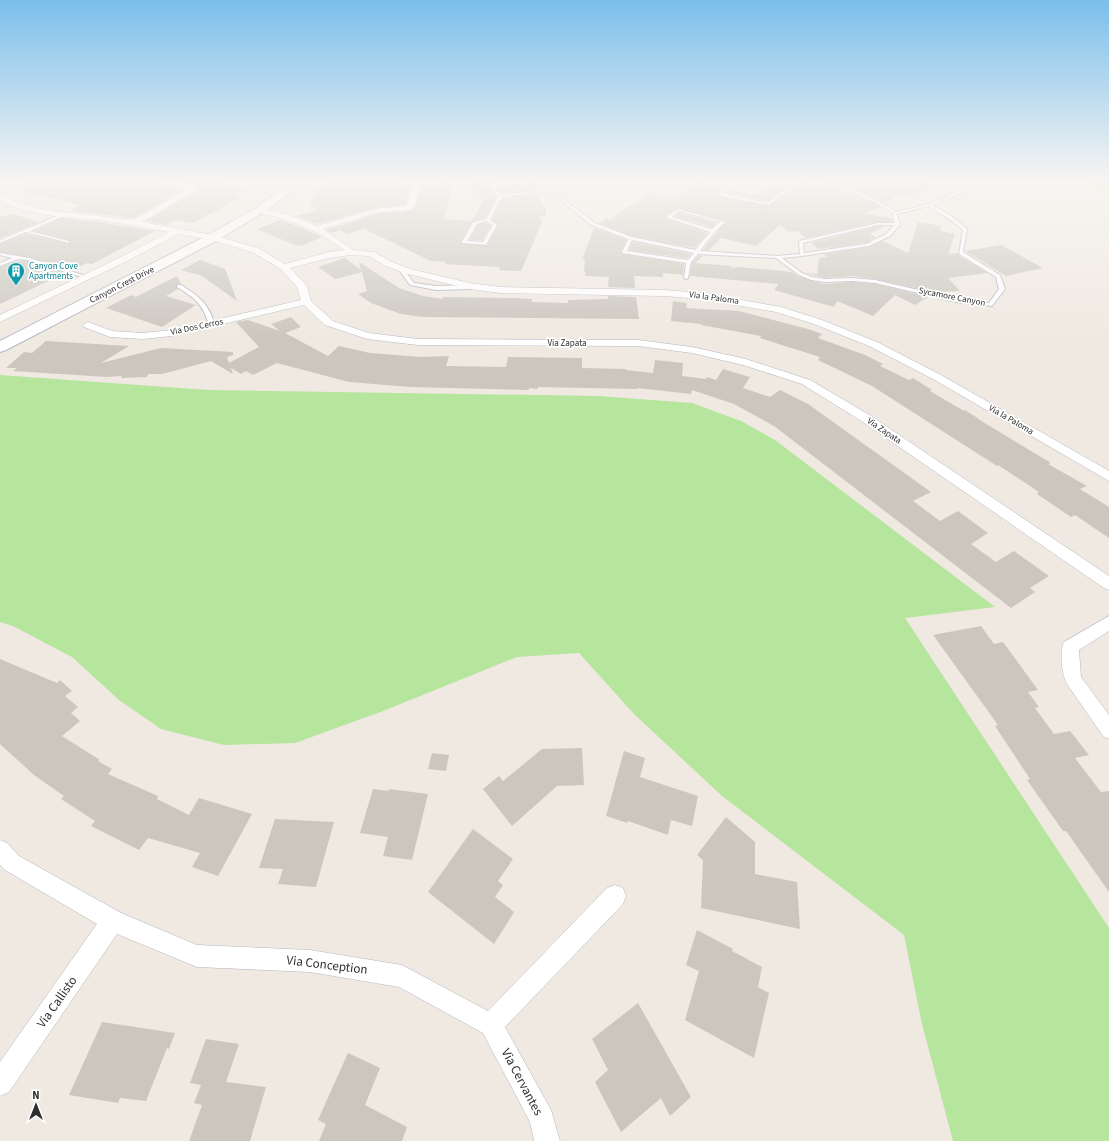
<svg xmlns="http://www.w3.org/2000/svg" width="1109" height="1141" viewBox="0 0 1109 1141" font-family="'Source Sans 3',sans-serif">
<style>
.green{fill:#b6e59e}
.building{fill:#cbc7bf}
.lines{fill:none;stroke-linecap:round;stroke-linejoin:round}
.lane-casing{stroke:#b4b7c1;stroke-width:2}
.street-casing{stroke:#b4b7c1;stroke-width:1}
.secondary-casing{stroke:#b4b7c1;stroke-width:2}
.lane{fill:#fff;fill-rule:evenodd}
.street{fill:#fff;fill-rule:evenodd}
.secondary{fill:#fff;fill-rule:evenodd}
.labels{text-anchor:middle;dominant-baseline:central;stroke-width:3.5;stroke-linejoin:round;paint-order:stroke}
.far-culture-label{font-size:9px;fill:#0d838f;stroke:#fff;text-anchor:start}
.far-street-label{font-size:9px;fill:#2e2e2e;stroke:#fff}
.near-street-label{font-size:13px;fill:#2e2e2e;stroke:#fff}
</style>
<rect width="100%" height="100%" fill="#efe9e1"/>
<g class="green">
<path d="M1085 180H1109V198Z"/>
<path d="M0 375 208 390 599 396 692 403 741 421 775 440 995 607 905 618 1109 928V1141H953L922 1024 904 935 722 796 634 714 579 653 517 657 383 711 295 743 224 745 161 729 119 700 72 657 13 626 0 622Z"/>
</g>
<g class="building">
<path d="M37 180H155L183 190 134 218 71 211 81 205 21 191 24 190 13 188Z"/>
<path d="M176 180H212L245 189 232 195 242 197 193 223 176 220 166 225 146 221 199 189 197 186Z"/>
<path d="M439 180H454L444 219 472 221 483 201 469 180H514L488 183V187L496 196 485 218 472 221 461 241 462 244 487 246 498 226 492 220 503 198 542 194 543 196H537L546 209V216L538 217 542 222 521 271 499 270 500 267 444 264 446 262 431 261 364 229 347 234 340 230 332 233 326 230 380 213 404 212 414 209 423 184H436Z"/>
<path d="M810 180H923L934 186 904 197 898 195 884 203 863 193 846 187Z"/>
<path d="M371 181 411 184 406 204 403 206 380 207 317 224 296 216 318 210 309 204 318 187H321L324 182Z"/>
<path d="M697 181 721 188 717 194 718 196 768 206 801 184 829 188 848 193 875 204 880 207 863 213 892 218 893 222H878L805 238 797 231 789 232 780 225 756 246 721 238 709 250H703L726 221 678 208 666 215V219L707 233 694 248 632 236 599 223 608 217 609 221 626 208 651 194 675 201Z"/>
<path d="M534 184 538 189 502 193 496 187Z"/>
<path d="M772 185 785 189 767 201 725 192 727 189 756 195Z"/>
<path d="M679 213 717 223 712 227 675 216Z"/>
<path d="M13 214 39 222 0 238V217Z"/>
<path d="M62 218 105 223 155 231 92 264 87 263 72 270 30 257 0 252V244L26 234 70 244 69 240 35 231Z"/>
<path d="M280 220 302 228 322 237 302 246 299 245 297 246 257 229Z"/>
<path d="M918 222 941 226 940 231 955 234 948 254 958 253V255L987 273 948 278 960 291 934 292 875 279 852 276 825 278 806 273 817 274 819 258 827 257 824 254 869 247 883 241 908 253Z"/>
<path d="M487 223 491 225 482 240H470L478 225Z"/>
<path d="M878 226H885L870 234 876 237 866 243 818 249 811 243Z"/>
<path d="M594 228 626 240 621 251 622 254 684 264 683 275 663 273V277L634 276 635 288 608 287 609 277 585 276 586 273 584 272 585 259H582Z"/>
<path d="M633 242 691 254 687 258 629 250Z"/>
<path d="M1001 245 1043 268 1006 276 965 251Z"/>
<path d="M699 256H703L695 263 732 266 729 268 740 267 792 272 798 276 811 281 825 284 852 282 875 284 928 297 915 305 895 295 873 316 837 301 834 307 774 290 779 284 690 276 692 263Z"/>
<path d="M345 258 361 270 359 262 399 288 423 296 443 299V297L514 298 532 299V302L568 303V300L608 299V296L636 297 639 319 422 317 401 314 371 303 358 294 367 291 362 272 335 279 318 267Z"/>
<path d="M200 260 225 269 237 301 202 276 181 270Z"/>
<path d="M18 261H27L65 273 0 304V267Z"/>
<path d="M177 276 181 284 176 285 178 289 166 296 196 305 162 327 106 308 131 295 136 297Z"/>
<path d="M673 301 687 303 686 308 739 311 808 329 822 334 818 338 865 355 883 364 880 366 909 380 913 378 932 390 930 391 964 411 965 410 979 419H978L1051 463 1048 464 1087 486 1080 489 1109 507V538L1075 515 1071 517 1037 494 1039 492 998 465 997 466 872 386 818 360 820 357 760 338 761 336 701 325V324L671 321Z"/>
<path d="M291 317 301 327 285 333 328 356 339 346 370 353 421 357 449 356 446 366 506 367 508 357 582 358V368L626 369V370L653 373 655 360 683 363 682 376 706 379 707 377 716 380 723 369 750 377 743 388 770 397 780 390 808 404 931 492 913 501 940 521 958 511 988 533 971 544 996 562 1014 551 1049 576 1030 588 1035 592 1011 608 774 426 734 404 692 390 691 394 637 388V389L538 387V389L529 388V390L410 387 349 382 277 363 253 375 246 371 241 374 231 368 233 374 211 361 162 374H148L147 377 121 378 122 376 107 377 13 371 17 368H6L24 352 32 353 46 341 129 346 101 363 161 348 233 352V355L227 357 229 363 259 347 236 322 248 320 280 331 271 324Z"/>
<path d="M981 626 994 644 1003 642 1038 690 1028 692 1039 707 1035 708 1054 734 1070 731 1089 755 1075 758 1101 792 1109 791V892L1066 831H1063L1027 780 1030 779 995 726 998 725 933 635Z"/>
<path d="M0 659 57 683 60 680 72 691 65 696 78 707 71 713 80 721 62 736 100 760 98 761 112 769 108 774 158 796 157 799 189 815 199 798 252 814 218 876 192 867 200 853 148 838 139 850 91 826 95 821 61 799 64 796 34 775 0 744Z"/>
<path d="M582 748 584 785 557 786 512 826 483 789 499 776 503 781 542 749Z"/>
<path d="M624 751 645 758 640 777 698 796 692 826 671 820 668 835 628 821 627 823 606 816Z"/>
<path d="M432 753 449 755 446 771 428 769Z"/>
<path d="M373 789 389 791V789L428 794 412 860 383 856 388 837 360 833Z"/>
<path d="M726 817 755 842V874L797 882 800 929 701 908 703 860 697 855Z"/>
<path d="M275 819 334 822 316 887 278 884 283 869 259 868Z"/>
<path d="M473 829 513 859 498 881 503 885 495 897 514 912 494 944 428 892Z"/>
<path d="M697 930 733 949 732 951 762 967 758 987 769 993 754 1058 685 1020 699 971 686 965Z"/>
<path d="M638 1003 691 1097 670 1116 661 1098 621 1132 595 1082 608 1070 592 1039Z"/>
<path d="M102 1022 175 1033 169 1049 167 1048 146 1101 120 1098 118 1103 69 1095Z"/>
<path d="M206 1039 239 1044 226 1082 266 1087 250 1141H189L202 1105 194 1103 201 1085 190 1083Z"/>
<path d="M348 1053 380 1068 365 1105 407 1127 402 1141H319L326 1124 318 1120Z"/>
</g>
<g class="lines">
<g class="lane-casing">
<g id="lane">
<path d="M28 180H36L0 190V188Z"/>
<path d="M534 180H568L566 183 545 182 560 197 595 223 632 237 695 250 710 232 667 218V216L678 209 725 222 715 232 700 251 777 256 800 254 799 241 878 223H895L893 218V213C870 198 847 189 819 185 814 184 806 182 801 183 793 184 777 201 768 205L718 195 728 180H732L722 193 767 203 795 183 757 180C810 180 850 181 896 212L929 204 955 193 924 180C937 180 950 192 960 191 973 190 987 180 999 180L981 189 959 194 933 205 953 217 967 229 963 252 1000 275 1005 289 992 306 957 302 875 283 852 281 825 282 811 280 799 275 776 258 698 254 691 262 688 278 686 279 684 278 686 263 622 253V252L628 239 591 225 550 191 502 197 490 220 497 225 486 245 462 243V242L473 222 486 219 498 196 489 186V184ZM540 182 547 189 501 195 493 186ZM929 206 949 219 963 230 959 254 996 277 999 289 989 303 957 299 875 280 852 278 825 279 812 277 802 273 782 258 802 256 869 246 890 236 900 225 897 214ZM679 211 720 222 712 229 672 217ZM487 221 493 225 483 242 467 241 477 224ZM878 225H894L886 234 866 244 804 253 803 243ZM632 240 694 253 688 260 627 251Z"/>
<path d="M64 213 66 214V215L30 231 69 241V243L26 232 0 243V240Z"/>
<path d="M0 253 30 258 89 277 85 278 27 260 18 259 0 266V263L12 258 0 255Z"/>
<path d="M397 266H401L414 283 436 286 472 285 475 287 472 289 436 290 410 285 397 267Z"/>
<path d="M177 285H181C200 297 208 303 215 325L214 326 209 325C203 304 195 298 177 287Z"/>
</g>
</g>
<g class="street-casing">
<g id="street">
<path d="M156 180H169L197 187 198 189 142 222 212 235 258 248 285 264 329 252 344 250C318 229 289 220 257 212V208H260L289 215 317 226 380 208 403 207 407 205 414 180H422L414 208 404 211 380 212 323 229 353 250 374 252 392 262 410 269 470 283 500 287 664 290 702 293 781 307 822 320 877 342 941 375 1109 471V481L933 379 869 346 814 324 776 312 702 299 664 296 500 293 470 289 404 273 386 266 369 256 351 255 329 258 290 268 307 286 311 301 333 321 369 333 418 339 638 340 692 347 746 359 810 380 871 416 1109 576V590L1104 588 863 422 802 384 743 365 692 353 638 346 418 345 367 339 325 325 304 305 172 336 143 339 110 337 84 327 83 325 88 322 112 331 143 333 172 330 301 300 297 287 281 269 252 252 211 240 178 234 125 262 0 322V315L119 258 169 232C144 227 121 223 96 220 64 217 28 216 0 200V195L17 203 44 210 134 220 187 190Z"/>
<path d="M213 180H228L269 189 273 191 269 193Z"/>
<path d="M1109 616V631L1079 650 1081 677 1109 715V739L1103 736 1067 684C1062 674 1059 652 1064 642Z"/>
<path d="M0 840 7 843 19 856 121 913 197 945 310 950 402 965 488 1011 607 888 615 885 623 888 626 896 623 904 505 1027 551 1110 560 1141H534L530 1122 483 1033 399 987 310 972 197 967 117 934 9 1092 0 1096V1062L97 924 5 870 0 865Z"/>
</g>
</g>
<g class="secondary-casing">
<path id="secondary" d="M295 180H307L264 212 216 241 6 350 0 352V341L208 235 256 208Z"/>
</g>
<use href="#lane" class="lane"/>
<use href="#street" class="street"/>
<use href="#secondary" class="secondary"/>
</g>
<linearGradient id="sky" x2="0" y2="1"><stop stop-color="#7abfeb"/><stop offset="0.53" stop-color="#f8f5f2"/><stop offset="1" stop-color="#f8f5f2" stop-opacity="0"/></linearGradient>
<rect width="1109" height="340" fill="url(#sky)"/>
<defs>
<g id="building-pin" transform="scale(0.9)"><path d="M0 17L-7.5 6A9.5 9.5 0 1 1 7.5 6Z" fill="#0f9aa8" stroke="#fff"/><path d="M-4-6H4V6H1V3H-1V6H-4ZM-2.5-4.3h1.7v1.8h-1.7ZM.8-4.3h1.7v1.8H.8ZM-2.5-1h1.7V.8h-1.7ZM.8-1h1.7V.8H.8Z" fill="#fff"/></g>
</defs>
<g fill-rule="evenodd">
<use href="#building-pin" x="16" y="271"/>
</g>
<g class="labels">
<g class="far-culture-label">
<text x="29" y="266">Canyon Cove<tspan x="29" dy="10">Apartments</tspan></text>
</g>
<g class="far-street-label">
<text transform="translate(122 285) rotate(-27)">Canyon Crest Drive</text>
<text transform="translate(952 297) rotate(11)">Sycamore Canyon</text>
<text transform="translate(714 298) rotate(8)">Via la Paloma</text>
<text transform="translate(197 327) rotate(-12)">Via Dos Cerros</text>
<text x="567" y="343">Via Zapata</text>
<text transform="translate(1011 420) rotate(30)">Via la Paloma</text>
<text transform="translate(884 431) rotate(34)">Via Zapata</text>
</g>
<g class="near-street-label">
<text transform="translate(327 965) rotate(7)">Via Conception</text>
<text transform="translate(57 1002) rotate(-55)">Via Callisto</text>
<text transform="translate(522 1082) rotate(62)">Via Cervantes</text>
</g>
</g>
<g transform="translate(36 1105)" stroke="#ffffff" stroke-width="3" paint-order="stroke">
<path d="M0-3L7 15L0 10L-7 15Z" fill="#2e2e2e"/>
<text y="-6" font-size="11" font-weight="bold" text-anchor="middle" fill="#2e2e2e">N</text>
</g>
</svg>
